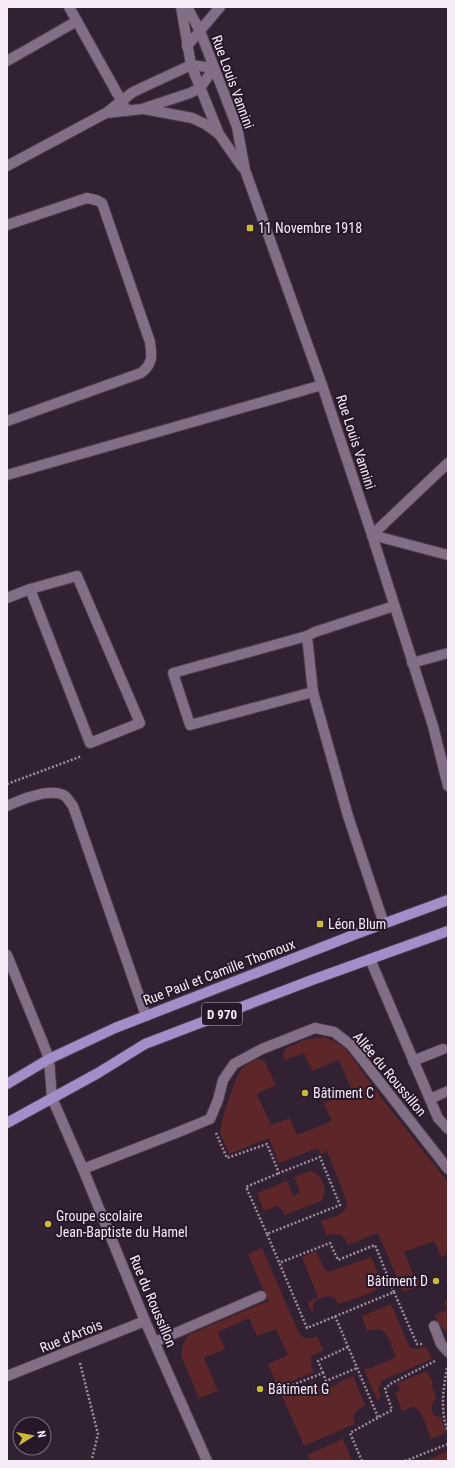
<svg xmlns="http://www.w3.org/2000/svg" width="455" height="1468" viewBox="0 0 455 1468" font-family="'Roboto Condensed',sans-serif">
<style>
.green{fill:#5d2629}
.lines{fill:none;stroke-linecap:round;stroke-linejoin:round}
.lane-casing{stroke:#4a3b4b;stroke-width:12}
.street-casing{stroke:#4a3b4b;stroke-width:12}
.secondary-casing{stroke:#4a3b4b;stroke-width:12}
.primary-casing{stroke:#4a3b4b;stroke-width:12}
.path{stroke:#9d8e9e;stroke-width:2.5;stroke-dasharray:2 2;stroke-linecap:butt}
.lane{stroke:#836f85;stroke-width:10}
.street{stroke:#836f85;stroke-width:10}
.secondary{stroke:#836f85;stroke-width:10}
.primary{stroke:#a48ec9;stroke-width:10}
.poi-dot{fill:#c9ba3a;stroke:#281729;stroke-width:1.5}
.labels{text-anchor:middle;dominant-baseline:central;stroke-width:4;stroke-linejoin:round;paint-order:stroke}
.shield{fill:#281729;stroke:#b8abb9;stroke-width:1}
.shield-label{font-size:13px;font-weight:bold;fill:#f6ebf7}
.street-label{font-size:14px;fill:#f6ebf7;stroke:#281729}
.poi-label{font-size:14px;fill:#f6ebf7;stroke:#281729;text-anchor:start}
</style>
<rect width="100%" height="100%" fill="#322033"/>
<g class="green">
<path d="M322 1037C331 1038 337 1043 345 1048L387 1105 448 1182V1254L441 1257 434 1241 404 1252 415 1278 421 1276 425 1284 403 1292 378 1233 348 1245C344 1234 338 1232 327 1236L321 1221C331 1218 346 1215 347 1203L327 1151 321 1154 318 1148 279 1163 269 1138 229 1154 220 1133 224 1113 236 1078 243 1067 255 1060 258 1059 265 1062 276 1085 257 1094 271 1125 290 1118 297 1135 332 1121 324 1103 352 1091 339 1060 312 1071 304 1053 285 1060 283 1055 285 1049 304 1040Z"/>
<path d="M309 1171C321 1171 330 1191 321 1201L285 1215 283 1210 277 1206 264 1211 257 1193 287 1181 293 1196 300 1192 294 1177Z"/>
<path d="M262 1248 299 1333C304 1340 309 1339 317 1336L323 1350 312 1356 311 1366 314 1372 278 1387 268 1364 288 1355 276 1329 257 1336 249 1318 218 1332 225 1349 204 1358 218 1391 199 1398 181 1356 183 1344 188 1335 268 1301 248 1254Z"/>
<path d="M316 1251 324 1268 329 1272 371 1257C374 1265 381 1275 380 1284 378 1293 347 1301 339 1304L333 1297C328 1295 317 1297 314 1303 313 1305 314 1308 314 1310L311 1311 308 1302 318 1297 302 1257Z"/>
<path d="M448 1300V1334L438 1323 434 1315 447 1310 444 1302Z"/>
<path d="M391 1304 410 1348 418 1349 426 1346 432 1359 383 1380 378 1389 381 1398 377 1400 364 1369 368 1368 369 1369 396 1357C389 1341 389 1324 367 1331L362 1316Z"/>
<path d="M427 1371 433 1383 432 1386 436 1397C433 1403 429 1410 435 1416L441 1417 446 1433 431 1439C428 1431 421 1406 412 1407 409 1408 405 1410 402 1411L395 1393 400 1390 397 1383Z"/>
<path d="M353 1376 365 1405 359 1409 353 1416 355 1424 304 1446 282 1396 316 1381 320 1387 328 1388 338 1385 337 1383Z"/>
<path d="M343 1439 352 1461H310L307 1455Z"/>
<path d="M448 1451V1461H425Z"/>
</g>
<g class="lines">
<g class="lane-casing">
<g id="lane">
<path d="M69 7 127 111"/>
<path d="M187 46 220 7"/>
<path d="M7 61 77 21"/>
<path d="M7 225 87 198 96 200 102 203 150 342C152 356 153 364 141 373L7 421"/>
<path d="M7 475 322 385"/>
<path d="M7 598 30 589 77 576 140 723 90 743 30 589"/>
<path d="M307 636 173 673 190 725 313 692"/>
<path d="M412 663 448 653"/>
<path d="M7 806C20 800 51 787 65 796 68 798 70 803 73 806L146 1016"/>
<path d="M384 924 348 816 313 692 307 636 315 632 394 606"/>
<path d="M370 959 438 1118 448 1129"/>
<path d="M413 1061 443 1049"/>
<path d="M430 1099 448 1091"/>
<path d="M83 1169 176 1133 210 1119 218 1100 223 1080 234 1064 262 1049 315 1028 334 1032 351 1045 448 1169"/>
<path d="M434 1326 441 1344 448 1352"/>
<path d="M155 1342 261 1296"/>
</g>
</g>
<g class="street-casing">
<g id="street">
<path d="M372 535 448 463"/>
<path d="M372 535 448 555"/>
<path d="M7 955 43 1043 49 1059 52 1098 83 1169 145 1321 207 1461"/>
<path d="M7 1376 145 1321"/>
</g>
</g>
<g class="secondary-casing">
<g id="secondary">
<path d="M181 7 191 65 219 134 242 167"/>
<path d="M187 7 200 31 237 127 245 170 322 385 372 535 433 726 448 786"/>
<path d="M144 109 192 118 205 124 219 134"/>
<path d="M7 166 106 113 133 92 191 65 214 68 200 88 190 93 142 109 106 113"/>
</g>
</g>
<g class="primary-casing">
<g id="primary">
<path d="M7 1084 49 1059 115 1028 356 934 448 900"/>
<path d="M7 1123 98 1073 145 1044 312 980 448 931"/>
</g>
</g>
<g class="path">
<path d="M7 784 82 756"/>
<path d="M216 1133 227 1158 267 1144 279 1173 320 1157 340 1205 267 1234 307 1328 394 1292 375 1245 338 1260 330 1243 279 1263"/>
<path d="M267 1234 246 1187 279 1173"/>
<path d="M394 1292 417 1344H424"/>
<path d="M335 1316 378 1417"/>
<path d="M80 1363 98 1434 92 1459"/>
<path d="M447 1368C443 1390 440 1411 448 1432"/>
<path d="M323 1373 318 1361 348 1347"/>
<path d="M285 1388 323 1373 326 1381 357 1368"/>
<path d="M362 1461 350 1433 392 1410 385 1389 390 1384 435 1361"/>
<path d="M405 1461 448 1444"/>
</g>
<use href="#lane" class="lane"/>
<use href="#street" class="street"/>
<use href="#secondary" class="secondary"/>
<use href="#primary" class="primary"/>
</g>
<g class="poi-dot">
<rect x="246" y="224" width="8" height="8" rx="2"/>
<rect x="316" y="920" width="8" height="8" rx="2"/>
<circle cx="305" cy="1093" r="4"/>
<circle cx="48" cy="1224" r="4"/>
<circle cx="436" cy="1281" r="4"/>
<circle cx="260" cy="1389" r="4"/>
</g>
<g class="labels">
<rect class="shield" x="202" y="1003" width="40" height="22" rx="3"/>
<g class="shield-label">
<text x="222" y="1014">D 970</text>
</g>
<g class="street-label">
<text transform="translate(233 82) rotate(70)">Rue Louis Vannini</text>
<text transform="translate(356 442) rotate(72)">Rue Louis Vannini</text>
<text transform="translate(219 972) rotate(-21)">Rue Paul et Camille Thomoux</text>
<text transform="translate(390 1074) rotate(50)">Allée du Roussillon</text>
<text transform="translate(153 1301) rotate(67)">Rue du Roussillon</text>
<text transform="translate(71 1336) rotate(-22)">Rue d'Artois</text>
</g>
<g class="poi-label">
<text x="258" y="228">11 Novembre 1918</text>
<text x="328" y="924">Léon Blum</text>
<text x="313" y="1093">Bâtiment C</text>
<text x="56" y="1216">Groupe scolaire<tspan x="56" dy="16">Jean-Baptiste du Hamel</tspan></text>
<text x="428" y="1281" text-anchor="end">Bâtiment D</text>
<text x="268" y="1389">Bâtiment G</text>
</g>
</g>
<rect width="455" height="1468" fill="none" stroke="#f6ebf7" stroke-width="16"/>
<g transform="translate(32 1436) rotate(79)"><circle r="19" fill="#281729" stroke="#7a6c7b"/>
<path d="M0-3L7 15L0 10L-7 15Z" fill="#c9ba3a"/>
<text y="-6" font-size="11" font-weight="bold" text-anchor="middle" fill="#f6ebf7">N</text>
</g>
</svg>
